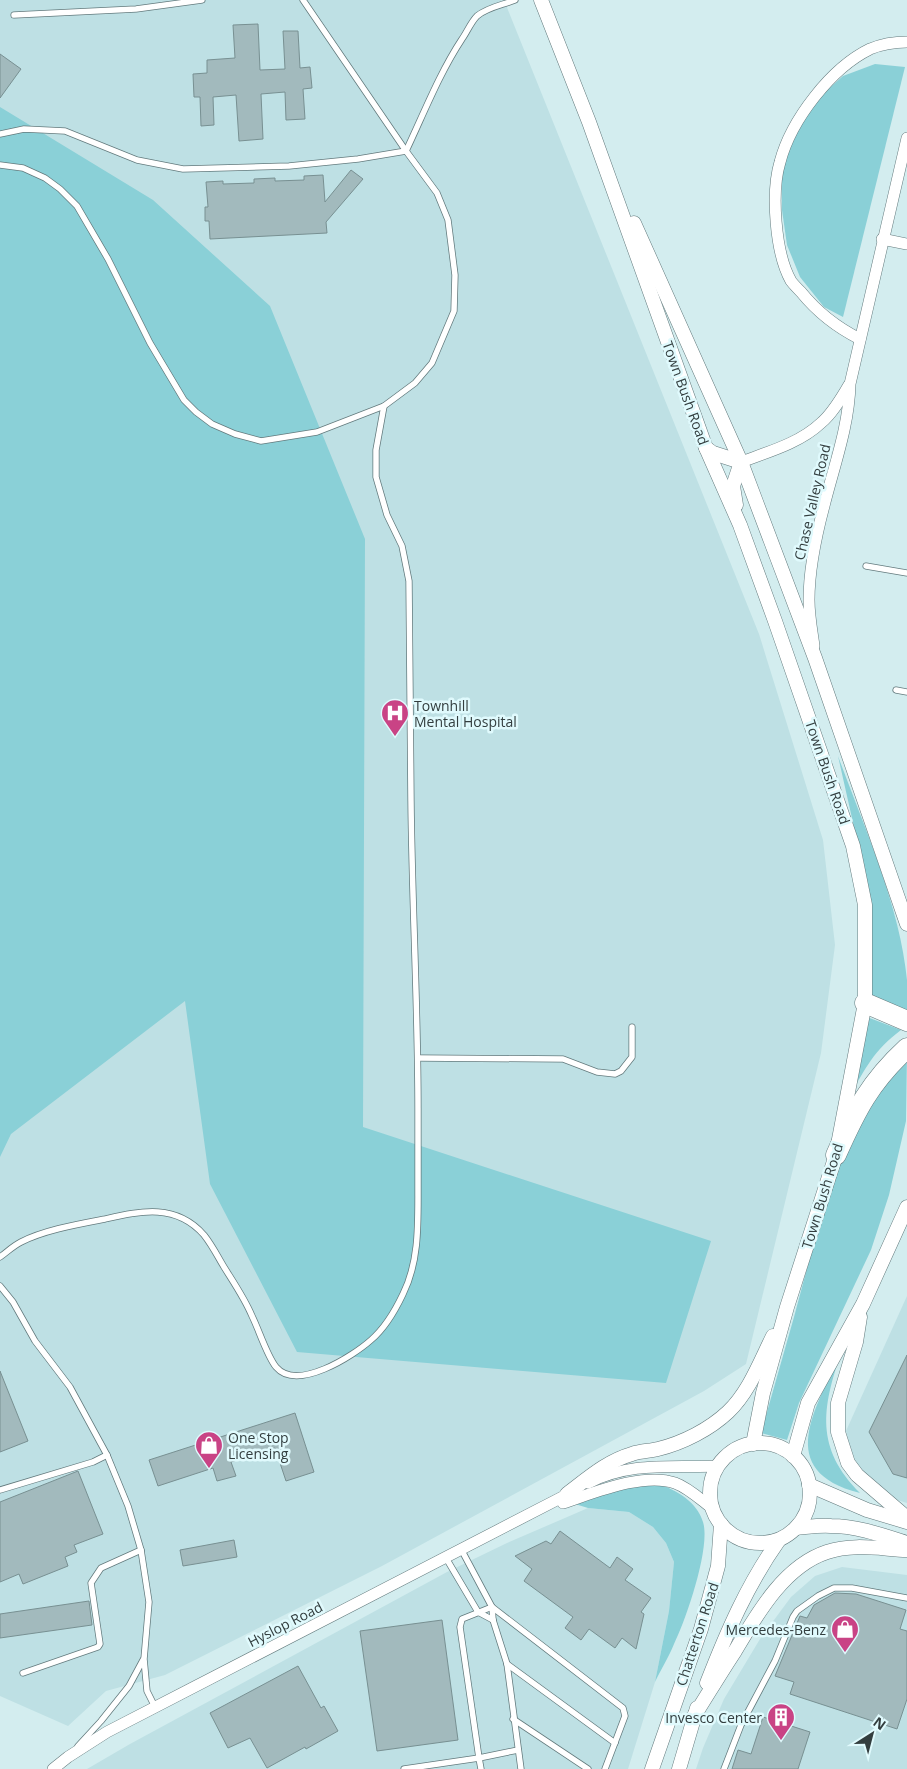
<svg xmlns="http://www.w3.org/2000/svg" width="907" height="1769" viewBox="0 0 907 1769" font-family="'Open Sans',sans-serif">
<style>
.built{fill:#bee0e4}
.green{fill:#8ad0d7}
.building{fill:#a2babd;stroke:#789092}
.lines{fill:none;stroke-linecap:round;stroke-linejoin:round}
.service-casing{stroke:#637a7d;stroke-width:7}
.minor-casing{stroke:#637a7d;stroke-width:12}
.tertiary-casing{stroke:#637a7d;stroke-width:15}
.motorway-casing{stroke:#637a7d;stroke-width:21}
.service{stroke:#fff;stroke-width:5.5}
.minor{stroke:#fff;stroke-width:11}
.tertiary{stroke:#fff;stroke-width:14}
.motorway{stroke:#fff;stroke-width:20}
.labels{text-anchor:middle;dominant-baseline:central;stroke-width:5;stroke-linejoin:round;paint-order:stroke}
.street-label{font-size:14px;fill:#333e3f;stroke:#e0fafd}
.poi-label{font-size:14px;fill:#333e3f;stroke:#e0fafd;text-anchor:start}
</style>
<rect width="100%" height="100%" fill="#d3edef"/>
<g class="built">
<path d="M0 0H504L759 634 823 840 835 945 821 1053 746 1364 704 1391 382 1566 165 1675 106 1691 68 1726 0 1696Z"/>
<path d="M907 1296V1503L897 1500 880 1489 858 1467 851 1455 846 1431Z"/>
<path d="M588 1508 629 1512 653 1527 666 1543 674 1562 669 1611 655 1682 628 1769H87L130 1744 447 1572 507 1543Z"/>
<path d="M842 1567 907 1575V1769H696L703 1748 724 1699 760 1639 791 1597 815 1576Z"/>
</g>
<g class="green">
<path d="M875 64 905 67 843 317 824 307 800 277 787 245 782 210V169L789 140 807 108 843 76Z"/>
<path d="M0 107 153 200 270 306 365 539 363 1127 711 1241 666 1383 297 1352 210 1184 185 1001 11 1134 0 1157Z"/>
<path d="M838 756C864 827 900 906 907 980 907 992 907 1004 907 1015L874 999 869 992 872 962 865 876Z"/>
<path d="M867 1017 901 1030C873 1051 866 1068 849 1097Z"/>
<path d="M907 1051 906 1121 889 1195 871 1250 799 1403 787 1440 761 1433 794 1317 820 1220 855 1114Z"/>
<path d="M841 1353C822 1408 815 1448 860 1493 773 1471 816 1408 841 1353Z"/>
<path d="M658 1484C677 1490 697 1502 703 1522 711 1547 686 1620 674 1644 669 1657 661 1669 655 1682L669 1611 674 1562 666 1543 653 1527 629 1512 588 1508 575 1504 613 1488Z"/>
</g>
<g class="building">
<path d="M258 24 260 70 285 69 283 31H298L300 68 310 67 312 88 303 89 305 119 286 120 285 92 261 94 263 139 239 141 236 95 213 97 214 125 201 126 200 97H194L193 74 207 73V60L235 58 233 25Z"/>
<path d="M0 54 21 69 0 98Z"/>
<path d="M351 170 363 179 326 222 327 233 210 239 209 221H205V207H208L206 182 223 181V184L254 183V179L275 178V181L304 180V176L323 175 325 202Z"/>
<path d="M907 1355V1478L893 1474 869 1432Z"/>
<path d="M0 1371 28 1441 0 1452Z"/>
<path d="M295 1413 314 1472 286 1481 275 1448 231 1462 236 1476 217 1481 213 1468 158 1486 149 1460Z"/>
<path d="M78 1471 103 1534 74 1545 77 1552 65 1557 68 1566 23 1584 19 1574 0 1582V1502Z"/>
<path d="M560 1531 610 1568 617 1557 633 1569 625 1580 651 1598 641 1612 644 1614 636 1649 622 1638 615 1648 589 1629 581 1640 565 1628 573 1617 524 1581 532 1569 515 1556 546 1541 551 1544Z"/>
<path d="M234 1540 237 1557 183 1566 180 1550Z"/>
<path d="M835 1593 856 1594 906 1610 900 1629 907 1631V1699L897 1729 790 1694 794 1682 775 1676 800 1616 807 1618 814 1605Z"/>
<path d="M89 1601 92 1625 0 1638V1614Z"/>
<path d="M442 1620 458 1740 377 1751 360 1631Z"/>
<path d="M298 1666 321 1708 324 1706 338 1731 306 1749 305 1747 267 1768 250 1738 228 1748 210 1713Z"/>
<path d="M763 1717 810 1732 798 1769H732L738 1750 751 1754Z"/>
</g>
<g class="lines">
<g class="service-casing">
<g id="service">
<path d="M14 15 136 9 202 0"/>
<path d="M0 134 24 129 65 131 137 160 183 169 289 166 358 159 406 151C424 113 439 74 462 39 467 32 471 22 477 16 488 7 503 5 515 0"/>
<path d="M0 165 23 168 45 178 60 189 77 206 108 259 150 343 184 400 196 412 212 424 235 434 261 441 317 432 384 406"/>
<path d="M866 566 907 573"/>
<path d="M896 690 907 692"/>
<path d="M418 1058 563 1059 597 1072 615 1074 621 1071 632 1057V1027"/>
<path d="M0 1257C7 1252 13 1246 21 1242 44 1230 79 1224 105 1219 141 1211 176 1203 204 1235 212 1245 218 1257 224 1267 234 1283 245 1299 252 1316 259 1330 267 1356 276 1367 297 1392 353 1356 371 1340 385 1328 395 1311 403 1294 419 1262 418 1225 418 1190 418 1163 418 1135 418 1108 418 1006 412 903 411 801 410 728 410 654 409 581L402 546 387 515 376 477V450L384 406 415 383 432 363 454 311 455 275 448 220 437 193 406 151 303 0"/>
<path d="M0 1286 13 1302 35 1341 70 1387 107 1455 128 1506 141 1550 149 1602 144 1659 147 1691 155 1707"/>
<path d="M0 1490 93 1462 107 1455"/>
<path d="M461 1549 492 1607 493 1620 507 1664 521 1769"/>
<path d="M446 1558 478 1612 493 1620"/>
<path d="M507 1664 615 1743"/>
<path d="M23 1673 98 1647 100 1644 91 1583 101 1568 141 1550"/>
<path d="M513 1719 588 1769"/>
<path d="M78 1746 101 1721 129 1686 143 1660"/>
<path d="M518 1750 479 1758 460 1627 462 1619 492 1607 623 1708 625 1716 605 1769"/>
<path d="M404 1769 479 1758 481 1769"/>
<path d="M724 1769 741 1725 775 1661 793 1617 797 1611 818 1596 834 1588H852L907 1598"/>
</g>
</g>
<g class="minor-casing">
<g id="minor">
<path d="M882 239 907 244"/>
<path d="M860 339C836 327 818 313 801 292 798 289 794 285 791 281 775 253 771 192 780 162 791 120 831 68 870 49 882 44 894 42 907 42"/>
<path d="M741 462C768 452 800 443 821 423 833 413 841 398 849 385"/>
<path d="M814 646C812 631 809 616 809 600 809 569 816 536 824 506 834 466 849 426 850 384L907 138"/>
<path d="M588 1483C631 1461 672 1468 718 1466"/>
<path d="M563 1503C594 1493 643 1472 675 1483 689 1488 701 1500 713 1509"/>
<path d="M53 1769 68 1757 107 1732 574 1491"/>
</g>
</g>
<g class="tertiary-casing">
<g id="tertiary">
<path d="M541 0 589 122 706 448 740 525 775 621 853 846 865 905V1003L836 1155 787 1307 763 1393 753 1444"/>
<path d="M634 223 741 462 815 658 907 924"/>
<path d="M706 448 713 453 741 462"/>
<path d="M736 505 733 486 741 462"/>
<path d="M860 1317 856 1342 838 1403V1432L848 1463 857 1475 907 1518"/>
<circle cx="760" cy="1493" r="50"/>
<path d="M793 1456 808 1403 863 1304 907 1207"/>
<path d="M809 1485 867 1510 907 1522"/>
<path d="M567 1494C587 1479 607 1461 632 1454 640 1451 650 1451 658 1449 683 1443 710 1429 728 1412 749 1392 760 1362 773 1336"/>
<path d="M796 1528C808 1527 820 1525 831 1526 857 1526 882 1535 907 1543"/>
<path d="M707 1683C727 1632 747 1585 779 1540"/>
<path d="M694 1716C708 1694 721 1672 735 1651 757 1614 784 1566 827 1552 853 1543 881 1549 907 1550"/>
<path d="M652 1769 701 1629 718 1566 721 1524"/>
<path d="M679 1769 697 1708"/>
</g>
</g>
<g class="motorway-casing">
<g id="motorway">
<path d="M865 1003 907 1021"/>
<path d="M836 1155C856 1110 870 1082 907 1048"/>
</g>
</g>
<use href="#service" class="service"/>
<use href="#minor" class="minor"/>
<use href="#tertiary" class="tertiary"/>
<use href="#motorway" class="motorway"/>
</g>
<defs>
<g id="hospital-pin" transform="scale(1.4375)"><path d="M0 17L-7.5 6A9.5 9.5 0 1 1 7.5 6Z" fill="#c94385" stroke="#e0fafd"/><path d="M-5-5h3v3.5h4V-5h3V5h-3V1.5h-4V5h-3Z" fill="#fff"/></g>
<g id="shop-pin" transform="scale(1.4375)"><path d="M0 17L-7.5 6A9.5 9.5 0 1 1 7.5 6Z" fill="#c94385" stroke="#e0fafd"/><path d="M-5-2.5h2.3a2.7 3.5 0 0 1 5.4 0H5L5.5 6h-11ZM-1.5-2.5h3a1.5 2.3 0 0 0-3 0Z" fill="#fff"/></g>
<g id="building-pin" transform="scale(1.4375)"><path d="M0 17L-7.5 6A9.5 9.5 0 1 1 7.5 6Z" fill="#c94385" stroke="#e0fafd"/><path d="M-4-6H4V6H1V3H-1V6H-4ZM-2.5-4.3h1.7v1.8h-1.7ZM.8-4.3h1.7v1.8H.8ZM-2.5-1h1.7V.8h-1.7ZM.8-1h1.7V.8H.8Z" fill="#fff"/></g>
</defs>
<g fill-rule="evenodd">
<use href="#hospital-pin" x="395" y="713"/>
<use href="#shop-pin" x="209" y="1445"/>
<use href="#shop-pin" x="845" y="1629"/>
<use href="#building-pin" x="781" y="1717"/>
</g>
<g class="labels">
<g class="street-label">
<text transform="translate(686 393) rotate(70)">Town Bush Road</text>
<text transform="translate(812 502) rotate(-77)">Chase Valley Road</text>
<text transform="translate(828 772) rotate(71)">Town Bush Road</text>
<text transform="translate(822 1196) rotate(-73)">Town Bush Road</text>
<text transform="translate(285 1624) rotate(-27)">Hyslop Road</text>
<text transform="translate(697 1634) rotate(-72)">Chatterton Road</text>
</g>
<g class="poi-label">
<text x="414" y="705">Townhill<tspan x="414" dy="16">Mental Hospital</tspan></text>
<text x="228" y="1437">One Stop<tspan x="228" dy="16">Licensing</tspan></text>
<text x="826" y="1629" text-anchor="end">Mercedes-Benz</text>
<text x="762" y="1717" text-anchor="end">Invesco Center</text>
</g>
</g>
<g transform="translate(872 1734) rotate(36)" stroke="#e0fafd" stroke-width="4" paint-order="stroke">
<path d="M0-4L9 19L0 12L-9 19Z" fill="#333e3f"/>
<text y="-8" font-size="14" font-weight="bold" text-anchor="middle" fill="#333e3f">N</text>
</g>
</svg>
